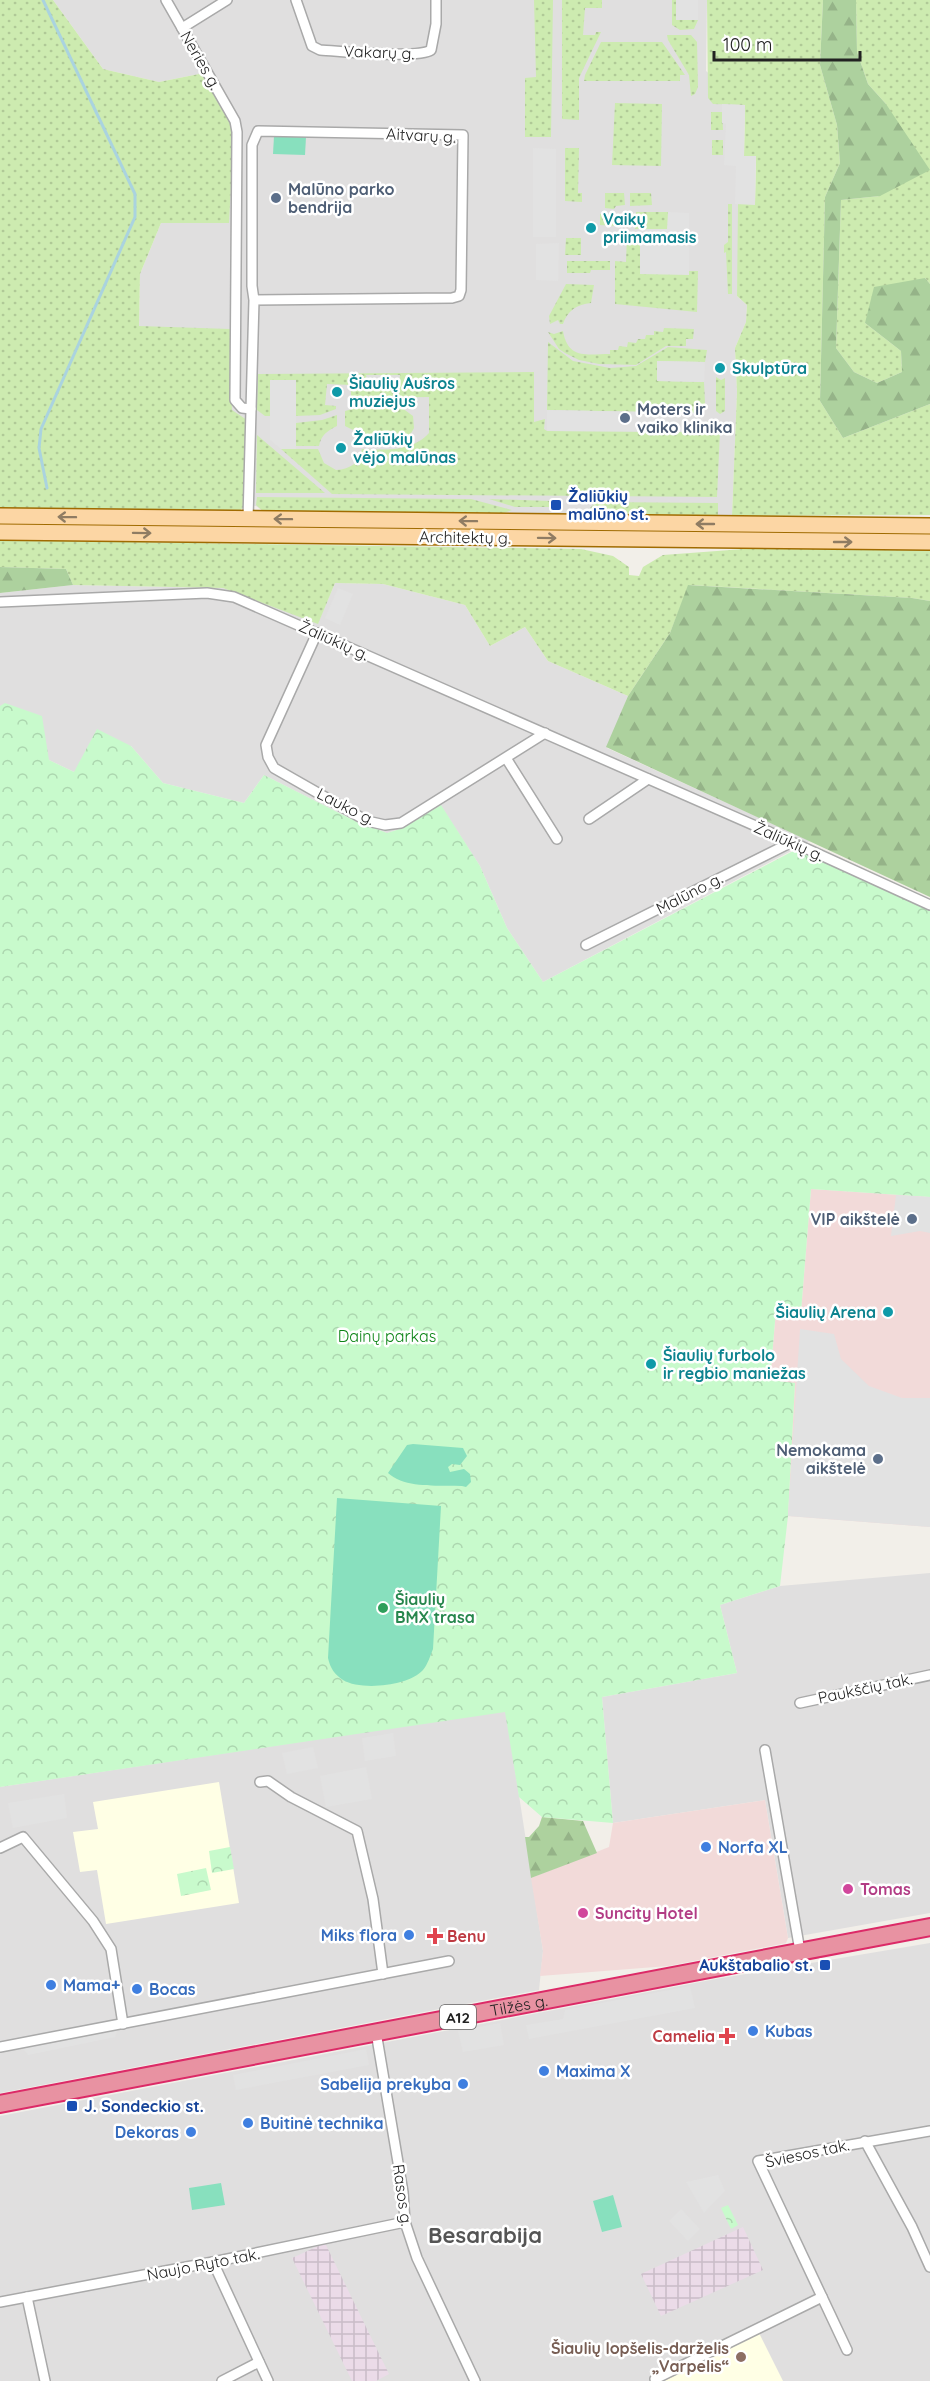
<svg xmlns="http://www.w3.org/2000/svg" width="930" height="2381" viewBox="0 0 930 2381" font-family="Quicksand,sans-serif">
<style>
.residential{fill:#e0dfdf}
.commercial{fill:#f2dad9}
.industrial{fill:url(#industrial-grid)}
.education{fill:#ffffe5}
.grass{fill:url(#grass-dots);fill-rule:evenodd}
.forest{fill:url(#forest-firs)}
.park{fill:url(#park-crowns)}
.pitch{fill:#88e0be}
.parking{fill:#e2e2e2}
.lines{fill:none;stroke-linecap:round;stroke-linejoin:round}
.stream{stroke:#aad3df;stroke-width:3}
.street-casing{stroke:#a9a9a9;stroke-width:12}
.primary-casing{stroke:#a06b00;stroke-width:18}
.highway-casing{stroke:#dc2a67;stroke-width:20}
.street{stroke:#fff;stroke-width:9}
.primary{stroke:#fcd6a4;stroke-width:15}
.highway{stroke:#e892a2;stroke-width:16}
.oneway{stroke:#8f7c63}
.service-dot{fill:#5c6f8a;stroke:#fff;stroke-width:2}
.culture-dot{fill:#0f9aa8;stroke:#fff;stroke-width:2}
.transit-dot{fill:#1a4fb4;stroke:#fff;stroke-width:2}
.leisure-dot{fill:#2e9e5b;stroke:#fff;stroke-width:2}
.shop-dot{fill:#3f7fe0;stroke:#fff;stroke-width:2}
.hotel-dot{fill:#d1479c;stroke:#fff;stroke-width:2}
.health-dot{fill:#e0444e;stroke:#fff;stroke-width:2}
.education-dot{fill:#8d6e63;stroke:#fff;stroke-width:2}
.labels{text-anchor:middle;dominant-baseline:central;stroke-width:5;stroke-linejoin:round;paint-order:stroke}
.shield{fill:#fff;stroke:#646464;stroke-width:1.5}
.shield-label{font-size:15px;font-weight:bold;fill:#222}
.street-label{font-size:16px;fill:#222;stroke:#fff}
.service-label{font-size:16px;font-weight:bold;fill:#4e5e75;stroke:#fff;text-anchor:start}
.culture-label{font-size:16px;font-weight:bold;fill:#0d838f;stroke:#fff;text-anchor:start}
.transit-label{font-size:16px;font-weight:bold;fill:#164399;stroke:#fff;text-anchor:start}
.park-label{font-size:16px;fill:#0c8416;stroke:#fff}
.leisure-label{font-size:16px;font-weight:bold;fill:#27864d;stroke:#fff;text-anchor:start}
.shop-label{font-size:16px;font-weight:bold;fill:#366cbe;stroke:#fff;text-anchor:start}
.hotel-label{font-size:16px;font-weight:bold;fill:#b23c85;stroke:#fff;text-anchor:start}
.health-label{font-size:16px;font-weight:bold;fill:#be3a42;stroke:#fff;text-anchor:start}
.education-label{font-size:16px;font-weight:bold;fill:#785e54;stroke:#fff;text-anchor:end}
.district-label{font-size:22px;font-weight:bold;fill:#555;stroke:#fff}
</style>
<defs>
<pattern id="industrial-grid" width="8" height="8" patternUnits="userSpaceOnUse" patternTransform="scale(1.5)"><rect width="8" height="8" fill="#ebdbe8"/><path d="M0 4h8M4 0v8" fill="none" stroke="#c9bcc7"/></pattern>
<pattern id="grass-dots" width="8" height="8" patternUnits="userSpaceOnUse" patternTransform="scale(1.5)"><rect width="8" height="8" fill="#cdebb0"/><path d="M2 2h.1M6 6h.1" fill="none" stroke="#b0c997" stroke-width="1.8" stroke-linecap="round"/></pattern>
<pattern id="forest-firs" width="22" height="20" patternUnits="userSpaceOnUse" patternTransform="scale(1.5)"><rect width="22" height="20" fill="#add19e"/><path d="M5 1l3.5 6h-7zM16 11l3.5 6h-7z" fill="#95b388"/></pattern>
<pattern id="park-crowns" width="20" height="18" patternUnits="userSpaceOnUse" patternTransform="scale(1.5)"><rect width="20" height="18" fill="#c8facc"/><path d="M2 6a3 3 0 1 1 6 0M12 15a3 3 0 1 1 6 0" fill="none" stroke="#acd6af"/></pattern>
</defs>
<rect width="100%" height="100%" fill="#f2efe9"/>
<g class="residential">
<path d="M53 0H707L706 71 745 105 737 296 747 305 746 322 735 348 737 392 732 516 264 512 256 506 245 505 232 410 230 330 139 327 140 274 161 223 204 73 159 82 103 69Z"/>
<path d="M335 583 383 584 465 605 490 646 525 627 548 661 628 696 607 748 810 841 543 982 507 928 480 866 441 806 403 828 387 833 351 819 264 775 244 803 163 783 131 746 74 772 49 760 0 706V593L73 585 223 588 318 623Z"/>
<path d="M930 1573V1913L788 1938 765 1800 613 1823 602 1697 737 1673 720 1605 780 1586Z"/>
<path d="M506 1711 543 1951 539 1990 0 2093V1787Z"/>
<path d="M930 1943V2381H0V2116L716 1979Z"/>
</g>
<g class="commercial">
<path d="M811 1189 930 1197V1527L788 1516 795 1383 770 1381 776 1310 801 1312Z"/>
<path d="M765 1800 788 1938 786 1943 668 1966 540 1976 543 1951 531 1878 609 1847 613 1823Z"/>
</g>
<g class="industrial">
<path d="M743 2227 763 2270 661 2316 641 2274Z"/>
<path d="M325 2243 389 2374 376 2381H352L292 2258Z"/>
</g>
<g class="education">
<path d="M219 1782 239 1903 106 1924 97 1870 80 1872 73 1832 98 1829 93 1802Z"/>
<path d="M759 2333 783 2381H664Z"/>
</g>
<g class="grass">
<path d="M0 0H53L103 69 159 82 204 73 231 125 233 149 229 223H161L140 274 139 326 230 329 232 410 247 420 245 505 239 512 0 509Z"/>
<path d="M534 0H553L551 137H525V78L536 77Z"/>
<path d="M562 0H602V8H585L583 35H595L596 32H601L579 78V120L562 119Z"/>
<path d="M672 0H676V20H698L694 29 680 30 672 25Z"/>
<path d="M707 0H823L820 65 837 125 840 163 825 197 820 401 843 438 930 404V515L732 516 737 392 735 348 746 322 747 305 737 296 738 204H755L756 156H744L745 105 713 104 708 98Z"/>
<path d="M856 0H930V284L925 278 865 323 901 351 902 372 877 383 854 372 836 348 841 200 880 196 886 104 868 84 857 52Z"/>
<path d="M667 35H691L697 42 698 87 695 94 691 96 689 75 668 40Z"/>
<path d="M601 42H662L685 75H680V81H584L585 75Z"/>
<path d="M615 103 662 104 661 166 612 165Z"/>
<path d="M711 112H722L723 130H711Z"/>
<rect x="712" y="140" width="11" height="15"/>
<path d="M565 148H579L578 193H582V202L565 201Z"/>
<path d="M605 193H624L625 205 616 206 614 209 605 208Z"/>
<path d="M630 193H651L652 205 630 206Z"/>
<path d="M728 204H732V294H728L726 252 724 253V245L728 242Z"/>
<path d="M636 212H668V229H635Z"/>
<path d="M600 214H615V226L600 225Z"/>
<path d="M627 235H640L689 274V271H698L697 312 615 304V261L626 262Z"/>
<path d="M566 238H581V255H565Z"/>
<path d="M567 261H610V270H591L590 273H567Z"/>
<path d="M566 284 594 285 591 303C577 304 567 311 563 324H560L558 320 550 324 549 316Z"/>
<path d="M664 328 694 329 693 339H686V346H666L636 365 599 364 579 360 565 353 559 349 548 332 554 334 563 331C568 360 587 354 610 354V350H618L619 346 627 347 628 342 636 343 638 339H645L646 335H654V331L663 332Z"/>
<path d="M548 342 573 361 610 368 636 366 668 347 707 350 705 362 658 361 657 381 704 382 705 403 702 413 547 410Z"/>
<path d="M534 372V422L545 419 544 429 547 431 704 432 705 423 709 421 720 432 717 497 332 494 281 449H318L324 463 336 470C351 469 359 463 362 449 385 450 412 452 429 433V397L351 398V385L327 384 325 405 336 406V409L320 415 296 416V380H271L270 416H265L257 410 258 374ZM366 375H400L399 386 394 389 385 386 369 387Z"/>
<path d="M716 377 721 380 725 378V411L720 414 716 411Z"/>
<path d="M378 402 398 405 413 416 414 428C405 448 381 447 362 446L359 433 345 426V411Z"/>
<path d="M337 415V426C327 431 321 435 319 446H296V423L322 420Z"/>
<path d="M257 435 325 493H256Z"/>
<path d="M257 497 471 499 512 510 501 514 264 512 256 505Z"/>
<path d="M489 499 551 501V507H515Z"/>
<path d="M596 502 718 503V516L591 515 590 508Z"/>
<path d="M106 524 382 527 384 528V530L105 526Z"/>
<path d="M395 527 793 532 395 530Z"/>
<path d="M0 540 581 549 613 556 629 567V575L639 576 643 567 663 555 770 547 925 549 930 550V601L912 598 689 585 670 633 628 696 548 661 525 627 490 646 465 605 383 584 335 583 318 624 223 588 73 585 66 569 0 567Z"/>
</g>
<g class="forest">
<path d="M823 0H856L857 52 868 84 886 104 930 170 880 196 841 200 836 348 854 372 877 383 902 372 901 351 865 323 874 287 925 278 930 284V404L843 438 820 401 825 197 840 163 837 125 820 65Z"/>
<path d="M0 567 66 569 73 585 0 593Z"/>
<path d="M688 585 912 598 930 601V897L606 747 628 696 670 633Z"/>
<path d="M542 1817 583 1821 597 1853 531 1878 525 1837H529L539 1826Z"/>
</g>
<g class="park">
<path d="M5 703 42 716 49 760 74 772 97 729 131 746 163 783 244 803 264 775 351 819 387 833 403 828 441 805 480 866 507 928 543 982 797 849 930 910V1197L811 1189 801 1312 776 1310 770 1380 795 1383 788 1516 780 1586 720 1605 737 1673 602 1697 613 1823 542 1817 519 1797 505 1712 0 1787V706Z"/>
<path d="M230 1847 234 1869 212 1873 209 1851Z"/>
<path d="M206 1868 211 1890 181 1896 177 1874Z"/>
<path d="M728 2205 738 2225 731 2229 721 2208Z"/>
</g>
<g class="pitch">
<path d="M274 136 306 137 305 155 273 154Z"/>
<path d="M413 1444 463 1448 467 1456 460 1465 452 1464 448 1467 450 1472 464 1469 470 1474 471 1482 466 1487 462 1486C439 1485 406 1489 388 1473L407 1445Z"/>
<path d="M337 1498 441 1506 433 1649C430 1656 428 1664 423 1670 409 1686 361 1691 343 1680 335 1675 330 1668 328 1658Z"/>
<path d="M221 2183 225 2205 192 2210 189 2188Z"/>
<path d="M613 2195 622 2227 602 2232 593 2201Z"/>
</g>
<g class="parking">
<rect x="676" y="0" width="22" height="20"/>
<path d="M722 104 745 105 744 156H756L755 205 735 204 736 166 724 165 726 124 722 123Z"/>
<path d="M533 148 556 149V237H533Z"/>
<path d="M668 212 689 213V275L640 274V229H667Z"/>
<path d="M559 243 558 281 536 280V244Z"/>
<path d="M657 361 705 362 704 382 657 381Z"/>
<path d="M270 380H296V449H281L270 440Z"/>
<path d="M547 410 702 413 704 432 547 431Z"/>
<path d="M338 588 353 594 340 625 325 618Z"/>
<path d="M896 1195 930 1197V1233L920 1231 891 1236Z"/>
<path d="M800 1329 834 1334 841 1359 869 1386 902 1398H930V1527L788 1516Z"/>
<path d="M393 1733 396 1756 365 1761 362 1738Z"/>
<path d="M313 1747 318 1768 287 1774 282 1753Z"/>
<path d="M366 1767 372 1799 326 1807 320 1776Z"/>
<path d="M64 1794 67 1818 13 1828 8 1803Z"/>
<path d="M690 1986 695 2008 529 2039 526 2025 563 2019 565 2010Z"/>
<path d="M500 2023 504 2045 463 2052 458 2031Z"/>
<path d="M118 2028 115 2037 28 2055 20 2046Z"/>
<path d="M366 2049 369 2065 236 2090 233 2075Z"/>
<path d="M718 2175 725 2191 704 2213 686 2182Z"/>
<path d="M681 2209 700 2229 688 2241 669 2221Z"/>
</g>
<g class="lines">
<path class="stream" d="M43 0 135 194V217L41 429 39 448 47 488"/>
<g class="street-casing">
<g id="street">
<path d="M166 0 235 121 237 132 235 400 242 408 251 409"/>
<path d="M296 0 312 46 320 50C341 51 418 59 431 50L436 24V0"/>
<path d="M182 28 227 0"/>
<path d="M248 519 254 300 252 286V145L258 131 463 135 461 290 459 296 452 298 254 300"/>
<path d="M0 602 207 593 234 597 792 842 930 905"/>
<path d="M317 633 266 745 268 757 274 768 367 821 385 825 401 823 545 733"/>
<path d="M506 758 557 839"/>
<path d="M589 819 648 779"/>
<path d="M586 945 792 842"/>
<path d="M800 1703 930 1675"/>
<path d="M765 1750 800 1951"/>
<path d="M260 1782 268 1781 291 1797 357 1831 373 1899 383 1974"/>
<path d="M0 1848 23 1837 93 1921 111 1949 123 2024"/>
<path d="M376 2032 403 2192 405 2222 417 2258 475 2381"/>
<path d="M0 2047 449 1961"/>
<path d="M865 2141 912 2227 930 2267"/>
<path d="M213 2262 268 2381"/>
<path d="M27 2297 45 2381"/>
<path d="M0 2302 213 2262 405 2222"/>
<path d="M847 2350 758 2161 930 2131"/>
<path d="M655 2379 822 2297"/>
<path d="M222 2381 259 2362"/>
</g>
</g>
<g class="primary-casing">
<g id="primary">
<path d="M0 516 930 526"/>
<path d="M0 532 930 542"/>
</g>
</g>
<g class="highway-casing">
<g id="highway">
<path id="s1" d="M0 2104 930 1927"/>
</g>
</g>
<use href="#street" class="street"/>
<use href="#primary" class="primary"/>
<use href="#highway" class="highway"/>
</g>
<defs><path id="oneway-shaft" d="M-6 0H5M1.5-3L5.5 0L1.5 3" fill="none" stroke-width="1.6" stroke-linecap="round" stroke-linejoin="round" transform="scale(1.5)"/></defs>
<g class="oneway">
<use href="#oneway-shaft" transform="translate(67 517) rotate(-179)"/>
<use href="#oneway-shaft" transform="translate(283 519) rotate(-179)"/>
<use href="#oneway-shaft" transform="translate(468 521) rotate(-179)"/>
<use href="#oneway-shaft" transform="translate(705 524) rotate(-180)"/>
<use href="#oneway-shaft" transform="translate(142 533) rotate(1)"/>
<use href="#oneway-shaft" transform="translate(547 538) rotate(1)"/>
<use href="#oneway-shaft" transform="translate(843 542)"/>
</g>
<g class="service-dot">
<circle cx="276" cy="198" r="6"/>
<circle cx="625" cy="418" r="6"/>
<circle cx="912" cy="1219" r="6"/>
<circle cx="878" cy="1459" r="6"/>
</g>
<g class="culture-dot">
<circle cx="591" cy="228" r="6"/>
<circle cx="720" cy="368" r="6"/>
<circle cx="337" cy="392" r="6"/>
<circle cx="341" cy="448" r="6"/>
<circle cx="888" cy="1312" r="6"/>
<circle cx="651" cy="1364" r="6"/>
</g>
<g class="transit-dot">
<rect x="550" y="499" width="12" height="12" rx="3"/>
<rect x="819" y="1959" width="12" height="12" rx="3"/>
<rect x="66" y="2100" width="12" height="12" rx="3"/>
</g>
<circle class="leisure-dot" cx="383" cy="1608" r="6"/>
<g class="shop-dot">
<circle cx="706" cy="1847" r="6"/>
<circle cx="409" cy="1935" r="6"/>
<circle cx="51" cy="1985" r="6"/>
<circle cx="137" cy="1989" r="6"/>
<circle cx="753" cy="2031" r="6"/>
<circle cx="544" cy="2071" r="6"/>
<circle cx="463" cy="2084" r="6"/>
<circle cx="248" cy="2123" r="6"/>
<circle cx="191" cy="2132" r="6"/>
</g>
<g class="hotel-dot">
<circle cx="848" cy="1889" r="6"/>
<circle cx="583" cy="1913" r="6"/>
</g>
<g class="health-dot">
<path d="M432 1927h6v6h6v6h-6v6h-6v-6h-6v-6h6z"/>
<path d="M724 2027h6v6h6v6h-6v6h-6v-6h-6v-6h6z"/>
</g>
<circle class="education-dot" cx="741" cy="2357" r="6"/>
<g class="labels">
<rect class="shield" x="440" y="2005" width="36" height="24" rx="4.5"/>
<g class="shield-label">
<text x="458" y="2017">A12</text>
</g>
<g class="street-label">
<text transform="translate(379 52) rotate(2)">Vakarų g.</text>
<text transform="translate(201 60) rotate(60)">Neries g.</text>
<text transform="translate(421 135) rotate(3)">Aitvarų g.</text>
<text transform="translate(465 537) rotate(1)">Architektų g.</text>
<text transform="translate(334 640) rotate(24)">Žaliūkių g.</text>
<text transform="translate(346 806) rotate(27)">Lauko g.</text>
<text transform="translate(789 841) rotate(24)">Žaliūkių g.</text>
<text transform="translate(689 893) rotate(-27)">Malūno g.</text>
<text transform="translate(865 1688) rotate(-12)">Paukščių tak.</text>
<text stroke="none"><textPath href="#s1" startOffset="528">Tilžės g.</textPath></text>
<text transform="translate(807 2153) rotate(-12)">Šviesos tak.</text>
<text transform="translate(403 2195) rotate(82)">Rasos g.</text>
<text transform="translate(203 2264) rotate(-11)">Naujo Ryto tak.</text>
</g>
<g class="service-label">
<text x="288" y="189">Malūno parko<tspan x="288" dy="18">bendrija</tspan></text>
<text x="637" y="409">Moters ir<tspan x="637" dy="18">vaiko klinika</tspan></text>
<text x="900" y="1219" text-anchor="end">VIP aikštelė</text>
<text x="866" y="1450" text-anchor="end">Nemokama<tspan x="866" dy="18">aikštelė</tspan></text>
</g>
<g class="culture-label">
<text x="603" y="219">Vaikų<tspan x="603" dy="18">priimamasis</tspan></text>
<text x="732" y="368">Skulptūra</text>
<text x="349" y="383">Šiaulių Aušros<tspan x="349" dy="18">muziejus</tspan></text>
<text x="353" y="439">Žaliūkių<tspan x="353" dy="18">vėjo malūnas</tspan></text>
<text x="876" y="1312" text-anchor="end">Šiaulių Arena</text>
<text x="663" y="1355">Šiaulių furbolo<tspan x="663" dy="18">ir regbio maniežas</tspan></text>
</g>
<g class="transit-label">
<text x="568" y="496">Žaliūkių<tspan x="568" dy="18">malūno st.</tspan></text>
<text x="813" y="1965" text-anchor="end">Aukštabalio st.</text>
<text x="84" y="2106">J. Sondeckio st.</text>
</g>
<g class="park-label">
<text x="387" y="1336">Dainų parkas</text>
</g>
<g class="leisure-label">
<text x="395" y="1599">Šiaulių<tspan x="395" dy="18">BMX trasa</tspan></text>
</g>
<g class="shop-label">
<text x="718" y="1847">Norfa XL</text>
<text x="397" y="1935" text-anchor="end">Miks flora</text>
<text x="63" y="1985">Mama+</text>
<text x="149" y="1989">Bocas</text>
<text x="765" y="2031">Kubas</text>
<text x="556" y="2071">Maxima X</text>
<text x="451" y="2084" text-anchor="end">Sabelija prekyba</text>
<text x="260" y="2123">Buitinė technika</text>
<text x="179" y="2132" text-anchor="end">Dekoras</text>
</g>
<g class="hotel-label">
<text x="860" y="1889">Tomas</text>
<text x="595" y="1913">Suncity Hotel</text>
</g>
<g class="health-label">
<text x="447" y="1936">Benu</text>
<text x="715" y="2036" text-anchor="end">Camelia</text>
</g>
<g class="education-label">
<text x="729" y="2348">Šiaulių lopšelis-darželis<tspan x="729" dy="18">„Varpelis“</tspan></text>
</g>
<g class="district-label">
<text x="485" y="2235">Besarabija</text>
</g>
</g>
<path d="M714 51v9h146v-9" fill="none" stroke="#222222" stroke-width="3"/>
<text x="723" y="51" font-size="18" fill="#222222" stroke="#ffffff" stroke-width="4.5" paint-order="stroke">100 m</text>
</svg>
